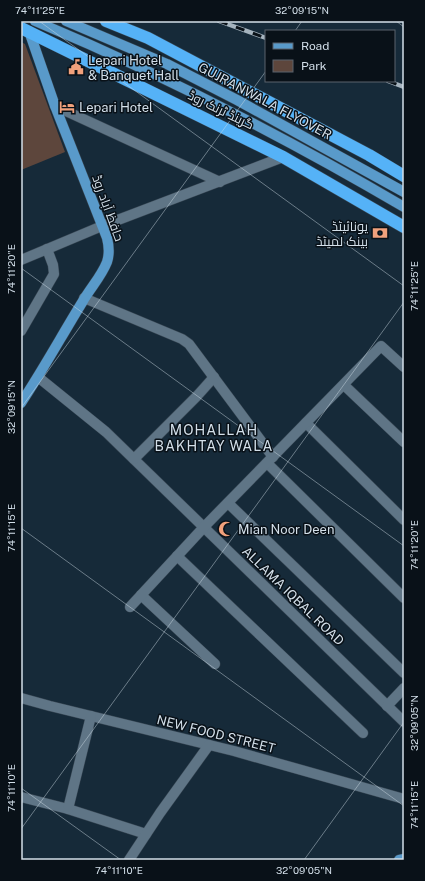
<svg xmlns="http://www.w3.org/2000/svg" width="425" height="881" viewBox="0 0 425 881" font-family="'Public Sans',Cairo,sans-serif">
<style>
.green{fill:#5d463c}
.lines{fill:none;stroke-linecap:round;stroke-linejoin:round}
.minor-casing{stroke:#384754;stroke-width:11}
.major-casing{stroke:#384754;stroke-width:11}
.highway-casing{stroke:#384754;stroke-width:13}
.minor{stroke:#5f7586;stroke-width:10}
.major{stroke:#599aca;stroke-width:10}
.highway{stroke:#55b2f7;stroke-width:12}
.rail-casing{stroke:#a5b3be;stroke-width:4.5}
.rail{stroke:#091118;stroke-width:3;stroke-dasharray:9;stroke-linecap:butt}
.ticks{fill:none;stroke:#d3dfe9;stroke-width:1;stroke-opacity:0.45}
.labels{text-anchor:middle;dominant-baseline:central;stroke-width:3;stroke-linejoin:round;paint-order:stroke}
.poi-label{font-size:13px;fill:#d3dfe9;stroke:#091118;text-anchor:start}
.street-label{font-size:13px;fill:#d3dfe9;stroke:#091118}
.neighbourhood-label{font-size:14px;letter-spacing:1px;fill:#d3dfe9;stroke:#091118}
.neatline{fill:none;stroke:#d3dfe9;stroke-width:1.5}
.ticks-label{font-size:10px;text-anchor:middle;fill:#d3dfe9}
</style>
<rect width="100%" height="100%" fill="#162a39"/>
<path class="green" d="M21 42 25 44 65 152 21 170Z"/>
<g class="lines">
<g class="minor-casing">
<g id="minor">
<path d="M55 106 220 182"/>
<path d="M21 260 102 226 283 157"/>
<path d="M84 298 182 339 189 344 273 457"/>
<path d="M21 331 54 274 53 265 47 249"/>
<path d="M38 377 106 432 404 722"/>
<path d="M344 385 404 442"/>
<path d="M306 423 404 520"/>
<path d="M134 459 197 396 214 377"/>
<path d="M267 463 404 598"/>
<path d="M228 503 404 673"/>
<path d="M177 556 363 733"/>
<path d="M141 595 215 664"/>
<path d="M130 607 204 527 381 346 404 367"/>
<path d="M21 698 50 706 234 751 404 799"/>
<path d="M387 706 404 688"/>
<path d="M21 797 68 809 146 834"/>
<path d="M68 809 91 716"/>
<path d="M129 860 160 813 209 745"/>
</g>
</g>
<g class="major-casing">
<g id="major">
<path d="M35 21C162 74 285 137 404 207"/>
<path d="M66 21 167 64 237 100 404 192"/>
<path d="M21 403C43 370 62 335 83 301 91 287 101 277 107 262 110 253 109 246 107 238L55 106 29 31"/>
<path d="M399 860 404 859"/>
</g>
</g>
<g class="highway-casing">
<g id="highway">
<path d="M106 21 148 38 369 155 404 176"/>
<path d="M21 28 283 157 404 227"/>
</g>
</g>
<use href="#minor" class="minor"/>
<use href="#major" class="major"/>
<use href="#highway" class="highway"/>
<g class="rail-casing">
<g id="rail">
<path d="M219 21 266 38"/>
<path d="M388 81 404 87"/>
</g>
</g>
<use href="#rail" class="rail"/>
</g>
<path class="ticks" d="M39 21 404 286M396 21 404 27M295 31 302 21M21 268 404 546M21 408 266 71M21 528 404 806M21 788 121 860M21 829 404 302M304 860 404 722"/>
<defs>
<g id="civic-bare" transform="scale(1.2)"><path d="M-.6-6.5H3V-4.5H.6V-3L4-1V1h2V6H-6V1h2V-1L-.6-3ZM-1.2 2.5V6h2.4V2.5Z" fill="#f1a17c" stroke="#091118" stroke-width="2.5" paint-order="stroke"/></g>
<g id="hotel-bare" transform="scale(1.2)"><path d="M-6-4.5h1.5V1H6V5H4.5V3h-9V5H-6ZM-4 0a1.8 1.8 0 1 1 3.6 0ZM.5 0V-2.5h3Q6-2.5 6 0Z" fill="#f1a17c" stroke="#091118" stroke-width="2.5" paint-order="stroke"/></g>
<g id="bank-bare" transform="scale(1.2)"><path d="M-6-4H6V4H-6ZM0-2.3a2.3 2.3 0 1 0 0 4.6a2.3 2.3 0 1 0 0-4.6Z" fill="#f1a17c" stroke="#091118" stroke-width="2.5" paint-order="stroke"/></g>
<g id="mosque-bare" transform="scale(1.2)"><path d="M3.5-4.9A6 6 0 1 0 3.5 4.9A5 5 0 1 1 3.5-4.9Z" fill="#f1a17c" stroke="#091118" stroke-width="2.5" paint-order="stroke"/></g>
</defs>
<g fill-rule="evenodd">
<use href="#civic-bare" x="76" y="67"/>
<use href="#hotel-bare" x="67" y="107"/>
<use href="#bank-bare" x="380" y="233"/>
<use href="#mosque-bare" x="226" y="529"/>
</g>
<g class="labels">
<g class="poi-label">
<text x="88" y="60">Lepari Hotel<tspan x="88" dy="15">&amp; Banquet Hall</tspan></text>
<text x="79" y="107">Lepari Hotel</text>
<text x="368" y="226" text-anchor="end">یونائیٹڈ<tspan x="368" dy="15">بینک لمیٹڈ</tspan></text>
<text x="238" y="529">Mian Noor Deen</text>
</g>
<g class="street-label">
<text transform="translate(265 101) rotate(28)">GUJRANWALA FLYOVER</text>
<text transform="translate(221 110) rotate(26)">گرینڈ ٹرنک روڈ</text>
<text transform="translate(108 208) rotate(70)">حافظ آباد روڈ</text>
<text transform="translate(293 596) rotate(44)">ALLAMA IQBAL ROAD</text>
<text transform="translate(216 734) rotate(14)">NEW FOOD STREET</text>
</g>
<g class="neighbourhood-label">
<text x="214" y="430">MOHALLAH<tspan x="214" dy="16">BAKHTAY WALA</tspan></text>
</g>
</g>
<rect width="425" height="881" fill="none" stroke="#091118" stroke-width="44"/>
<rect x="265" y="30" width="130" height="52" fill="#091118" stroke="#5a636c"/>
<rect x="273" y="43" width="20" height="6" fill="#599aca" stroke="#5a636c"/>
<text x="301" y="50" font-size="12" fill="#d3dfe9">Road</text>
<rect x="273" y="60" width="20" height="12" fill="#5d463c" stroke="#5a636c"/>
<text x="301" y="70" font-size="12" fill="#d3dfe9">Park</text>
<rect x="22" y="22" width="381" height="837" class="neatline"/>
<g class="ticks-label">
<text x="40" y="14">74°11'25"E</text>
<text x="302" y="14">32°09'15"N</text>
<text transform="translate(11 269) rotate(-90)" y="4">74°11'20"E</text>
<text transform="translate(414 286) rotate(-90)" y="4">74°11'25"E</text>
<text transform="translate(11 407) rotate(-90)" y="4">32°09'15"N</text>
<text transform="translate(11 528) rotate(-90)" y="4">74°11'15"E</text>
<text transform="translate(414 545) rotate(-90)" y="4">74°11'20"E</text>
<text transform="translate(414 723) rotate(-90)" y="4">32°09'05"N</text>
<text transform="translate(11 788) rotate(-90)" y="4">74°11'10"E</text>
<text transform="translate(414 805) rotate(-90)" y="4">74°11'15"E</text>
<text x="119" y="874">74°11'10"E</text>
<text x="304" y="874">32°09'05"N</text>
</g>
</svg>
